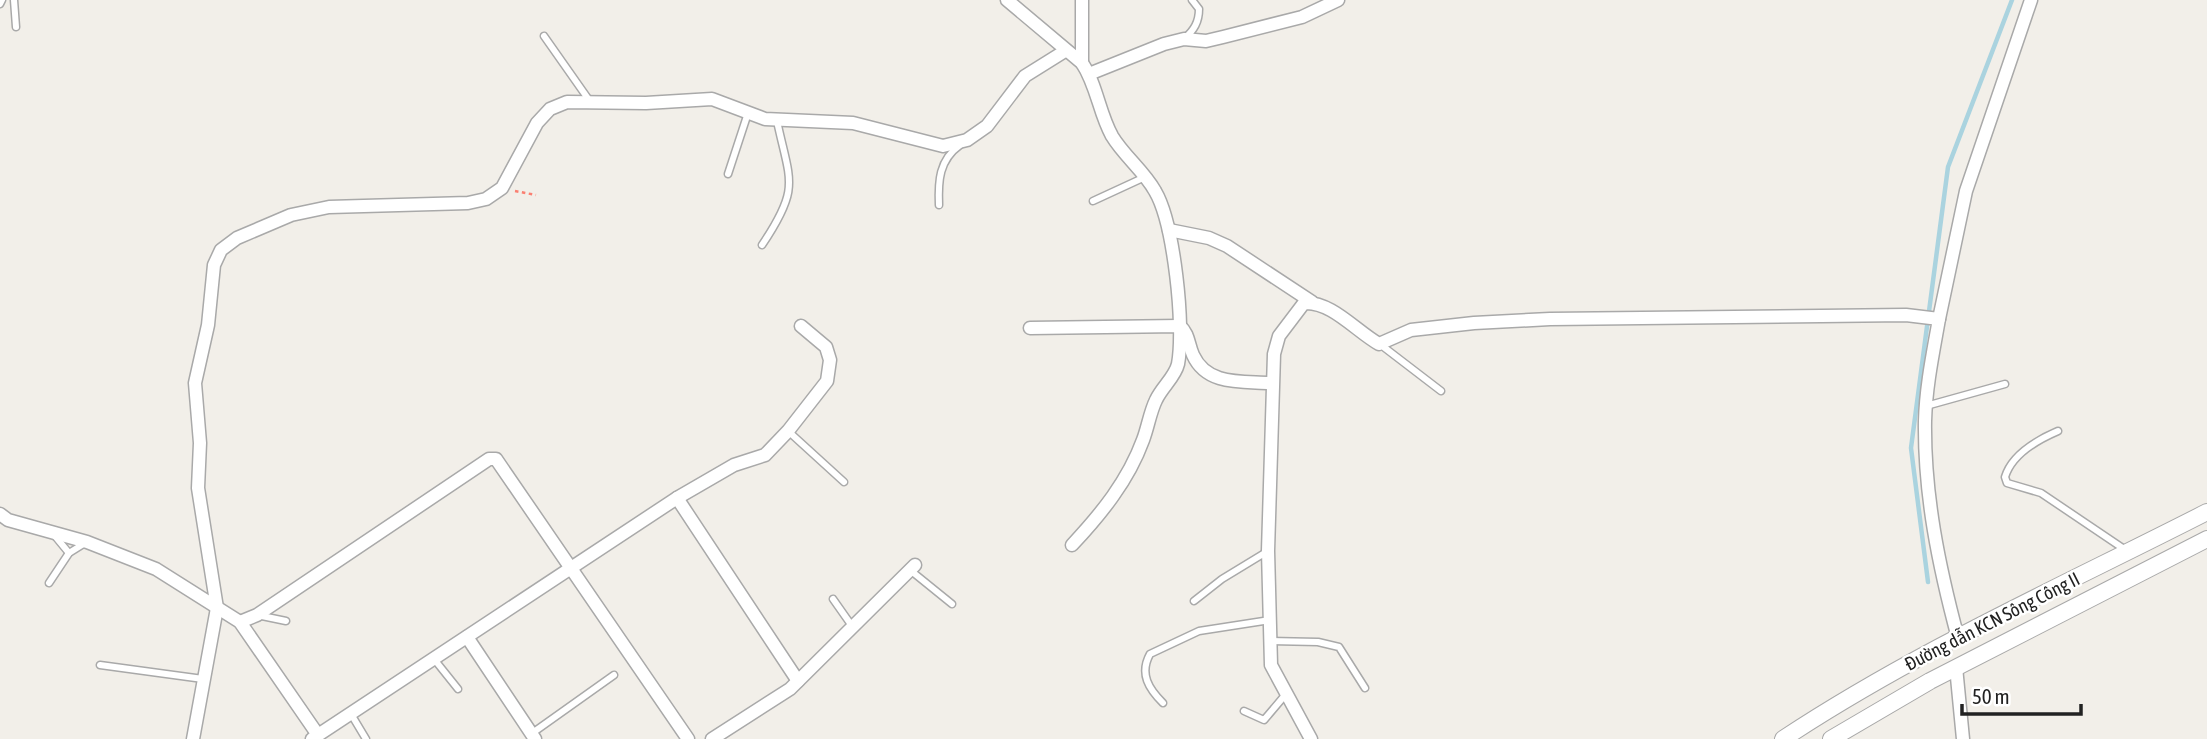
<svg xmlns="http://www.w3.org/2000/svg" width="2207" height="739" viewBox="0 0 2207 739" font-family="'Asap Condensed',sans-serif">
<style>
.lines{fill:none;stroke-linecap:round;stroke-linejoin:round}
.stream{stroke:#aad3df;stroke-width:4.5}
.service-casing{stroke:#a9a9a9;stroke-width:9}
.minor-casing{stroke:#a9a9a9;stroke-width:15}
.tertiary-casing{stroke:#a9a9a9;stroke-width:18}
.path{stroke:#fa8072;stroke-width:2.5;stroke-dasharray:3.5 3.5;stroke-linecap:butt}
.service{stroke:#fff;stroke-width:6}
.minor{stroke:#fff;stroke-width:12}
.tertiary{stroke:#fff;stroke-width:16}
.labels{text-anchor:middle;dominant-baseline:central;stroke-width:5;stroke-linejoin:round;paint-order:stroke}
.street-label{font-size:19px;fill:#222;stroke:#fff}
</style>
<rect width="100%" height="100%" fill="#f2efe9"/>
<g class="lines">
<path class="stream" d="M1928 582 1911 448 1948 167 2012 0"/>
<g class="service-casing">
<g id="service">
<path d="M14 0 16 27"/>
<path d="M0 4 2 0"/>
<path d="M544 36 589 100"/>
<path d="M1185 38C1194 30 1199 22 1199 9L1192 0"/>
<path d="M728 174 748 113"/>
<path d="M1093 201 1145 177"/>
<path d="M939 205C938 181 939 160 960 145"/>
<path d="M762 245C801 187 790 182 777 121"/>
<path d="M1381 345 1441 391"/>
<path d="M1926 406 2005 384"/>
<path d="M788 431 844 482"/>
<path d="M2058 431C2037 440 2012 454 2005 477L2007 483 2041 493 2127 551"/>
<path d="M55 536 69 553"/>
<path d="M910 570 952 604"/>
<path d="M49 583 69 553 85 543"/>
<path d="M833 599 852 626"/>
<path d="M1194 601 1222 579 1268 551"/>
<path d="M257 615 286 621"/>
<path d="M1270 641 1318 642 1339 647 1365 688"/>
<path d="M434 659 458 689"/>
<path d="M100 665 203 679"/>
<path d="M1163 703C1149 689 1139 674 1150 654L1199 631 1270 620"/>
<path d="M1244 711 1264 720 1286 694"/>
<path d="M351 714 366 739"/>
<path d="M531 734 614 675"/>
</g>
</g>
<g class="minor-casing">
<g id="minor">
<path d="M1007 0 1082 63C1097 85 1099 113 1112 136 1124 156 1144 171 1155 191 1174 223 1185 327 1178 364 1175 377 1162 387 1156 400 1150 412 1148 427 1143 440 1128 481 1101 514 1072 545"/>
<path d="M1082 63V0"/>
<path d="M1089 74 1164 44 1184 39 1206 41 1223 37 1302 17 1338 0"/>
<path d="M1169 230 1209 238 1227 246 1312 302"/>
<path d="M1939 319 1966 191 2031 0"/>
<path d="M1030 328 1180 326C1189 334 1188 344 1193 355 1207 386 1242 381 1270 383"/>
<path d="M677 498 798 681"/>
<path d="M0 514 8 520 87 542 156 569 240 622 318 735"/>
<path d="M240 622 257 615 489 459H496L688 739"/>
<path d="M467 637 535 739"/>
<path d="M1956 667 1963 739"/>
<path d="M193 739 217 608 198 488 200 443 195 383 208 325 214 265 221 250 237 238 291 215 329 207 468 203 486 199 502 188 537 123 550 109 567 102 646 103 712 99 765 119 853 123 943 146 967 140 987 126 1025 76 1065 51"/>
<path d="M312 739 677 498 734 465 765 455 788 431 827 381 830 360 826 347 801 326"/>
<path d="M712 739 790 689 915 565"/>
<path d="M1311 739 1271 665 1268 551 1274 354 1279 336 1304 303C1331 301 1356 331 1379 344L1411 330 1474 323 1550 319 1906 315 1939 319C1933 353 1926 386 1925 421 1924 495 1939 567 1958 638"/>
</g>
</g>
<g class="tertiary-casing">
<g id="tertiary">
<path d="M1783 739C1916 651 2064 585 2207 512"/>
<path d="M1831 739 1930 681 2207 539"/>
</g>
</g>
<path class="path" d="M515 191 536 195"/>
<use href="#service" class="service"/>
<use href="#minor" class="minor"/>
<use href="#tertiary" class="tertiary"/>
</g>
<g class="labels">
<g class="street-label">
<text transform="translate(1992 621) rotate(-27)">Đường dẫn KCN Sông Công II</text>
</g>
</g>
<path d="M1962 704v10h119v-10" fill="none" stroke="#222222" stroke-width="3.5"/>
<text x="1972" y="704" font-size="21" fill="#222222" stroke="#ffffff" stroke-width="5" paint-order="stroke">50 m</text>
</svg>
